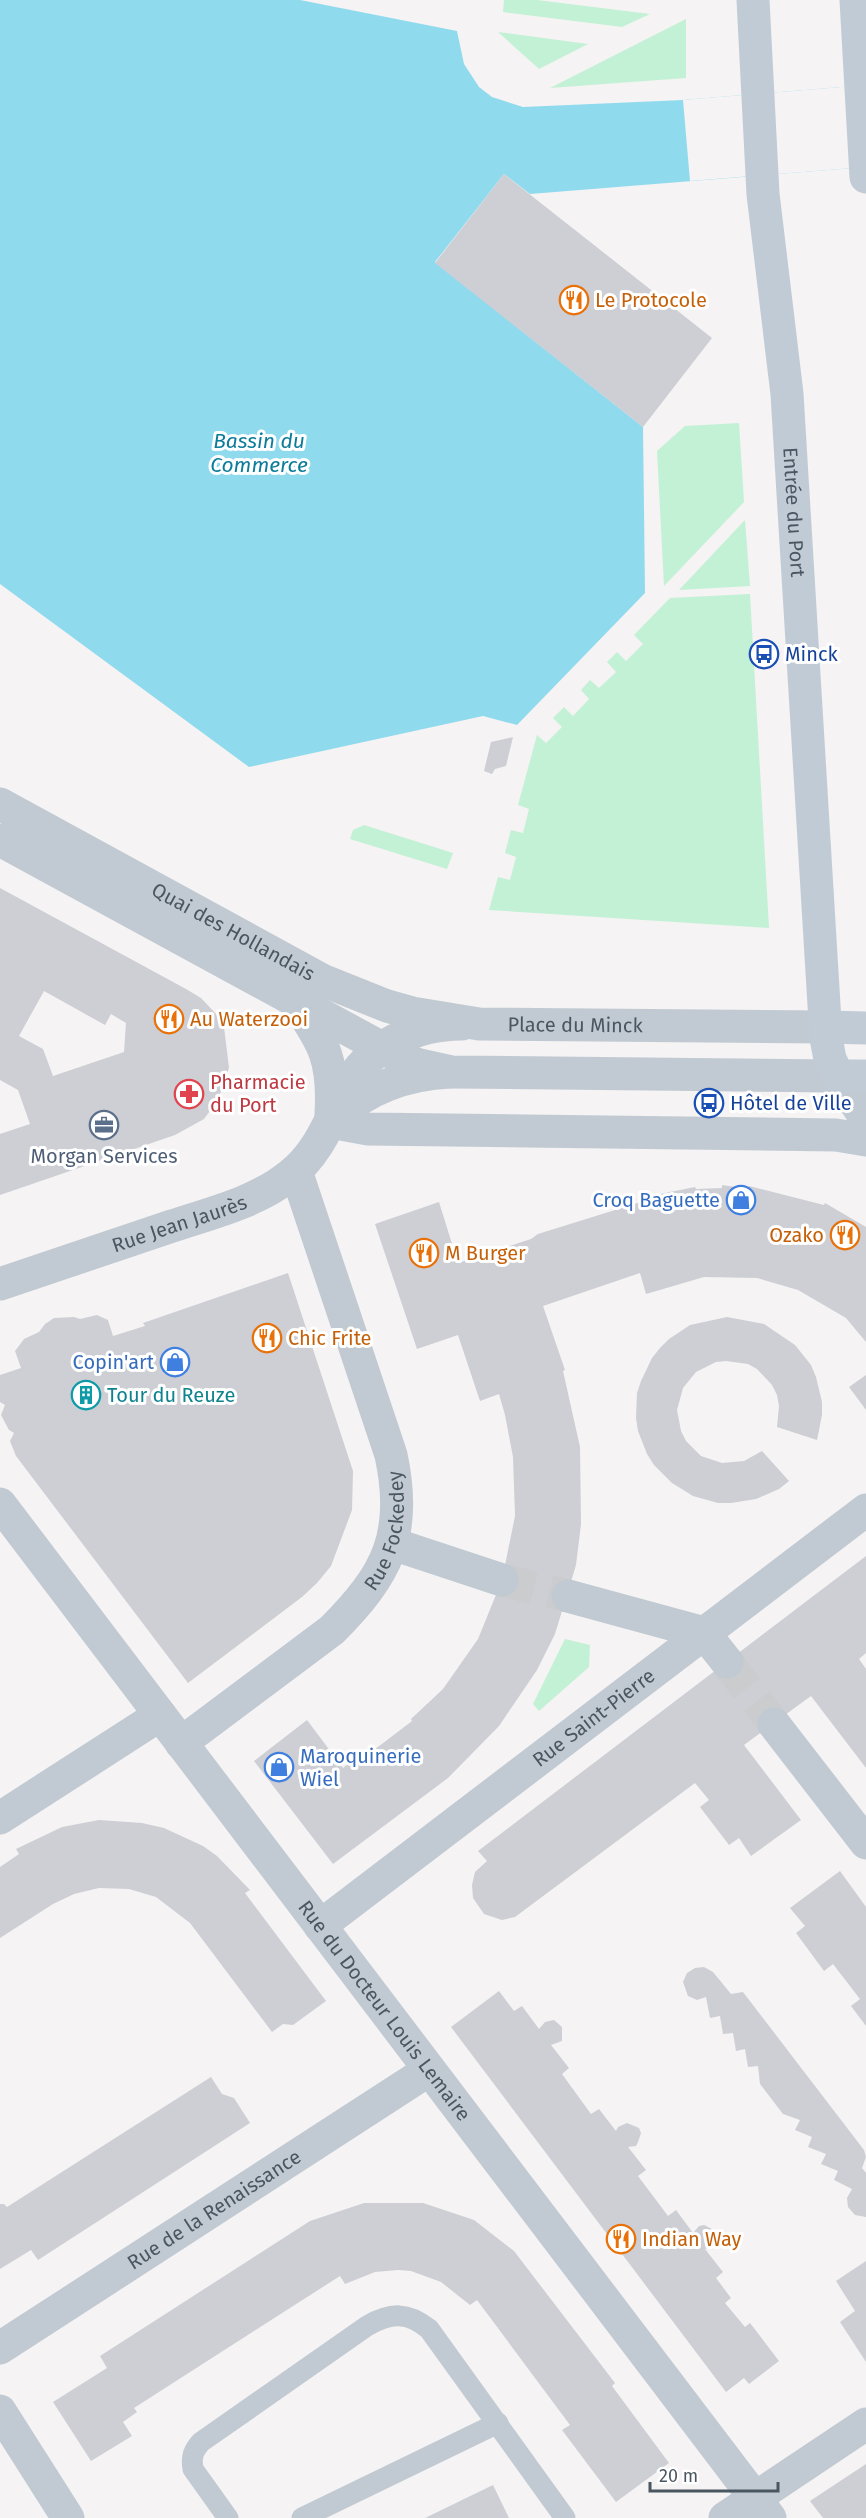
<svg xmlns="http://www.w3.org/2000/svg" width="866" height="2518" viewBox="0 0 866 2518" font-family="'Fira Sans',sans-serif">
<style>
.green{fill:#c3f1d5}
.water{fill:#90daee}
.pier{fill:#f5f3f3}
.building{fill:#cdcfd5;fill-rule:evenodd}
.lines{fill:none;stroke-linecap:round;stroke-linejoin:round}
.minor-tunnel{stroke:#caccce;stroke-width:33;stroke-dasharray:33 16;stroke-linecap:butt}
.service{stroke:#c1cad2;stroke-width:21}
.minor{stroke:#c1cad2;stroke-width:33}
.tertiary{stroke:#c1cad2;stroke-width:33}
.secondary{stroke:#c1cbd6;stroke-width:33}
.labels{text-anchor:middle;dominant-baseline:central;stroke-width:6;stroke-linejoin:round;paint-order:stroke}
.food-label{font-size:20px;fill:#c56008;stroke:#fff;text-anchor:start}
.street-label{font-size:20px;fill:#4a5661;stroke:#fff}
.transit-label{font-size:20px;fill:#164399;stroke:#fff;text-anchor:start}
.health-label{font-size:20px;fill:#be3a42;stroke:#fff;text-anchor:start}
.service-label{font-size:20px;fill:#4e5e75;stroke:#fff}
.shop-label{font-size:20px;fill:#366cbe;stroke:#fff;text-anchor:end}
.culture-label{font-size:20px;fill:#0d838f;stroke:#fff;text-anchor:start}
.water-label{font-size:21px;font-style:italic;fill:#0c7c9b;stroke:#fff}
</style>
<rect width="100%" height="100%" fill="#f5f3f3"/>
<g class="green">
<path d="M504 0H537L650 14 622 27 503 12Z"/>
<path d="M686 19V78L550 88Z"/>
<path d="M498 32 588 44 539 69Z"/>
<path d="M739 423 744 502 664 586 657 451 685 426Z"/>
<path d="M745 520 750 586 679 590Z"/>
<path d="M750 594 769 928 489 910 498 877 510 880 516 857 505 853 511 830 523 833 529 809 518 805 537 735 546 743 562 727 553 718 564 707 573 716 589 699 581 690 590 680 599 688 616 672 607 662 617 652 626 661 643 644 634 635 670 598Z"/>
<path d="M364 825 453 853 447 869 350 839 353 830Z"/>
<path d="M565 1639 590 1645 589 1667 539 1711 533 1704Z"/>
</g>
<path class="water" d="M0 0H300L457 31 464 64 479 87 492 97 523 107 683 100 866 85V167L530 194 504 174 435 262 643 427 645 593 517 725 483 716 249 767 0 584Z"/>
<path class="pier" d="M866 85V167L690 181 683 100Z"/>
<g class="building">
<path d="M504 174 712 338 643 427 435 263Z"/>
<path d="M513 737 506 766 495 769 492 774 484 771 491 742Z"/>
<path d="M0 888 186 989 201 998 216 1014 224 1027 229 1068 218 1100 204 1119 175 1135 0 1195V1134L30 1124 18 1090 0 1080ZM44 991 105 1025 111 1014 126 1023 124 1052 53 1076 43 1049 19 1036Z"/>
<path d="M722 1185 749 1189V1186L824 1205 825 1203 866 1227V1342L846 1318 798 1290 757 1278 704 1277 646 1294 640 1273 543 1306 565 1370 563 1371 580 1447 581 1524 576 1565 555 1634 537 1670 499 1726 448 1778 333 1864 254 1761 307 1720 343 1768 350 1762 353 1766 412 1721 411 1719 443 1689 478 1639 502 1580 515 1516 513 1457 505 1415 499 1394 480 1401 458 1335 417 1349 375 1224 439 1202 458 1263 531 1239 538 1234 660 1196V1194L695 1187 696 1189 722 1188Z"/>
<path d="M288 1273 353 1471 352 1510 331 1566 317 1583 302 1597 188 1683 16 1456 10 1441 14 1433 9 1430 1 1415 5 1405 0 1402V1375L21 1368 15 1351 24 1339 39 1332 45 1324 54 1318 74 1317 80 1319 97 1315 108 1320 113 1336 145 1326 143 1323Z"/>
<path d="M727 1317 764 1324 795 1345 811 1365 816 1377 822 1402V1415L817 1440 777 1427 779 1406 777 1395 772 1385 757 1369 748 1364 726 1361 716 1362 696 1372 683 1388 677 1410 681 1431 686 1441 701 1456 722 1463 744 1461 762 1451 789 1481 779 1489 756 1499 731 1503H718L693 1496 672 1483 654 1465 647 1454 638 1431 636 1418 637 1393 641 1381 652 1358 660 1348 669 1339 690 1325Z"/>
<path d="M866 1375V1410L849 1387Z"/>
<path d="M866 1556V1653L859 1659 866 1669V1768L811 1696 744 1745 801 1820 751 1856 739 1838 729 1845 700 1807 709 1800 695 1783 515 1917 502 1920 484 1914 473 1898 472 1885 475 1872 487 1861 478 1851Z"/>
<path d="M99 1820 142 1823 164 1828 203 1846 217 1856 250 1890 245 1893 326 2001 293 2025 283 2024 272 2032 190 1923 156 1897 129 1889 99 1888 74 1894 53 1904 0 1938V1867L19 1854 16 1849 62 1827Z"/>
<path d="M840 1871 866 1907V2026L851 2006 860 1999 833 1964 824 1971 796 1933 805 1926 790 1908Z"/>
<path d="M704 1967 713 1972 731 1994 743 1992 864 2150 866 2157 862 2168 866 2173V2217L855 2215 848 2207 847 2198 852 2189 834 2180 838 2171 821 2164 826 2154 808 2147 812 2137 795 2130 800 2120 783 2114 760 2084 758 2066 748 2067 745 2049 736 2051 733 2033 723 2034 720 2016 710 2018 706 1997 697 2000 688 1996 683 1982 687 1973 695 1968Z"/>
<path d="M499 1991 514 2011 522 2006 539 2029 545 2022 549 2021 554 2020 562 2027V2041L551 2045 569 2068 562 2074 591 2114 599 2109 616 2131 618 2127 627 2123 639 2128 641 2133 638 2142 636 2146 628 2147 646 2170 638 2176 668 2216 676 2210 693 2233 699 2226 704 2225 716 2231 718 2240 716 2245 705 2249 723 2272 716 2278 731 2298 725 2303 745 2327 750 2323 779 2361 749 2384 744 2378 726 2392 451 2027Z"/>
<path d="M211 2077 222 2094 234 2098 250 2123 38 2260 31 2250 0 2269V2204H4L7 2207Z"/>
<path d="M364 2203H423L474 2220 514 2251 615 2383 612 2386 669 2463 616 2502 562 2430 570 2425 477 2300 470 2305 441 2282 411 2271 398 2270 375 2272 345 2284 340 2276 134 2408 137 2412 123 2422 132 2436 91 2461 53 2402 107 2368 100 2356 310 2221Z"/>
<path d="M866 2261V2362L840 2322 855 2311 836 2281Z"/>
<path d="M866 2464V2518H823L810 2501Z"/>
<path d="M493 2485 509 2518H425Z"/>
</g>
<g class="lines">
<g class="minor-tunnel">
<path d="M502 1580 568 1596"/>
<path d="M727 1662 774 1724"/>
</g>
<g class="service">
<path d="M228 2518 193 2469C191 2457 193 2451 201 2442L367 2326C391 2312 408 2312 429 2329L565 2518"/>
<path d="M302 2518 498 2423"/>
</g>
<g class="minor">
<path d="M295 1001C325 1044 334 1061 331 1114"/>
<path d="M838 1076 866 1119"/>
<path d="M336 1117C368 1088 406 1074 450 1072"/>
<path d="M330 1122 368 1129 836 1135 866 1140"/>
<path id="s1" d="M0 1284C57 1265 115 1245 172 1226 211 1213 257 1202 289 1176 318 1155 330 1120 346 1089 368 1046 415 1024 462 1024"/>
<path id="s2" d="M0 1504 770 2518"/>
<path d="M393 1544 502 1580"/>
<path d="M568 1596 704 1633 727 1662"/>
<path d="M774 1724 866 1843"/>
<path id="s3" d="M181 1743 332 1630C388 1574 408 1534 391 1455L296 1171"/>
<path d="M0 1818 160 1715"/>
<path id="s4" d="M320 1926 866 1510"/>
<path id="s5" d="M0 2348 429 2070"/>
<path d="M0 2411 68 2518"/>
<path d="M725 2518 866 2424"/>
</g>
<g class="tertiary">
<path id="s6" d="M0 804 322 980 387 1006 412 1013 479 1024 826 1027"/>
<path d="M0 840 382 1048 416 1064 452 1072 838 1076"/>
</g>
<g class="secondary">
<path id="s7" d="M753 0 763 194 787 394 826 1038 830 1059 838 1076H866"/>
<path d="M856 0 866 177"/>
<path d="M826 1027 866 1028"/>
</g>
</g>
<defs>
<g id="restaurant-ring" transform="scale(1.5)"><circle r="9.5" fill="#fff" stroke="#e8710a" stroke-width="1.5"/><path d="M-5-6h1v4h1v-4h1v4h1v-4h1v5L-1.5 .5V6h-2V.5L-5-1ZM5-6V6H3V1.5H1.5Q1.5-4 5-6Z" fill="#e8710a"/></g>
<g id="bus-ring" transform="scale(1.5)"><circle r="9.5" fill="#fff" stroke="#1a4fb4" stroke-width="1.5"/><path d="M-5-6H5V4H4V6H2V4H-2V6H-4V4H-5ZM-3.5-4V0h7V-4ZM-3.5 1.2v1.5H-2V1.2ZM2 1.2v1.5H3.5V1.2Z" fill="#1a4fb4"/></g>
<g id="pharmacy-ring" transform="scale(1.5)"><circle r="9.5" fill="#fff" stroke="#e0444e" stroke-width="1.5"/><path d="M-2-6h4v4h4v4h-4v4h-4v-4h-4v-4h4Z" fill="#e0444e"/></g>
<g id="office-ring" transform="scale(1.5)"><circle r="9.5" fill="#fff" stroke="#5c6f8a" stroke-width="1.5"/><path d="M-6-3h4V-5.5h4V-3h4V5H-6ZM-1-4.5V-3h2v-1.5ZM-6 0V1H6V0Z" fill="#5c6f8a"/></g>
<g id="shop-ring" transform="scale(1.5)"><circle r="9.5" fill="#fff" stroke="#3f7fe0" stroke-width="1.5"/><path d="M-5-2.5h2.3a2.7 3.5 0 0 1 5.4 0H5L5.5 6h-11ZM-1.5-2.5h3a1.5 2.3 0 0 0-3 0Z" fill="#3f7fe0"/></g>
<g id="building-ring" transform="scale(1.5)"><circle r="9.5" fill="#fff" stroke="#0f9aa8" stroke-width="1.5"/><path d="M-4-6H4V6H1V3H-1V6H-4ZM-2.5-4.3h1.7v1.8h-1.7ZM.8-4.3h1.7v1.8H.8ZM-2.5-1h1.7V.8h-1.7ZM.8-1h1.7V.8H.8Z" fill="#0f9aa8"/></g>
</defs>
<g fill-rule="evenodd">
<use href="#restaurant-ring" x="574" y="300"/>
<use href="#bus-ring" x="764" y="654"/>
<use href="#restaurant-ring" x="169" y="1019"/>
<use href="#pharmacy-ring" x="189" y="1094"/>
<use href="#bus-ring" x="709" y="1103"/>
<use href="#office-ring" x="104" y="1125"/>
<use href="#shop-ring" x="741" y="1200"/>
<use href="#restaurant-ring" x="845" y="1235"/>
<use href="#restaurant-ring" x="424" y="1253"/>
<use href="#restaurant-ring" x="267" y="1338"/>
<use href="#shop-ring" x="175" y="1362"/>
<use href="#building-ring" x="86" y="1395"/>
<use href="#shop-ring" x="279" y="1767"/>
<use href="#restaurant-ring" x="621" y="2239"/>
</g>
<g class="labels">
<g class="food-label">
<text x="595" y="300">Le Protocole</text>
<text x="190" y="1019">Au Waterzooi</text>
<text x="824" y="1235" text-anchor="end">Ozako</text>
<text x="445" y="1253">M Burger</text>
<text x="288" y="1338">Chic Frite</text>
<text x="642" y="2239">Indian Way</text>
</g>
<g class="street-label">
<text stroke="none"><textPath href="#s7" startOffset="514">Entrée du Port</textPath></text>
<text stroke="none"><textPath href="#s6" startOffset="266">Quai des Hollandais</textPath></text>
<text stroke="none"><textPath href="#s6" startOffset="627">Place du Minck</textPath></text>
<text stroke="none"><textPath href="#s1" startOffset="189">Rue Jean Jaurès</textPath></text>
<text stroke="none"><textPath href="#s3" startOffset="306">Rue Fockedey</textPath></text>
<text stroke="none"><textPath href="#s4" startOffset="344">Rue Saint-Pierre</textPath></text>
<text stroke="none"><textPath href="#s2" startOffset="636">Rue du Docteur Louis Lemaire</textPath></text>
<text stroke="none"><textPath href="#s5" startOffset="255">Rue de la Renaissance</textPath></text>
</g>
<g class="transit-label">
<text x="785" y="654">Minck</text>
<text x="730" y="1103">Hôtel de Ville</text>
</g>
<g class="health-label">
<text x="210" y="1082">Pharmacie<tspan x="210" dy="23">du Port</tspan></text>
</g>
<g class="service-label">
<text x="104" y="1156">Morgan Services</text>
</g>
<g class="shop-label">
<text x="720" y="1200">Croq Baguette</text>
<text x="154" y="1362">Copin'art</text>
<text x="300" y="1756" text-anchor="start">Maroquinerie<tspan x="300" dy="23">Wiel</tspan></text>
</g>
<g class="culture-label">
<text x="107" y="1395">Tour du Reuze</text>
</g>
<g class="water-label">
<text x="259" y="441">Bassin du<tspan x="259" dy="24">Commerce</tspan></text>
</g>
</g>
<path d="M650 2482v9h128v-9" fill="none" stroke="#4a5661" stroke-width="3"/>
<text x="659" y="2482" font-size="18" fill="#4a5661" stroke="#ffffff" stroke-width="4.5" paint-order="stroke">20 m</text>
</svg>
